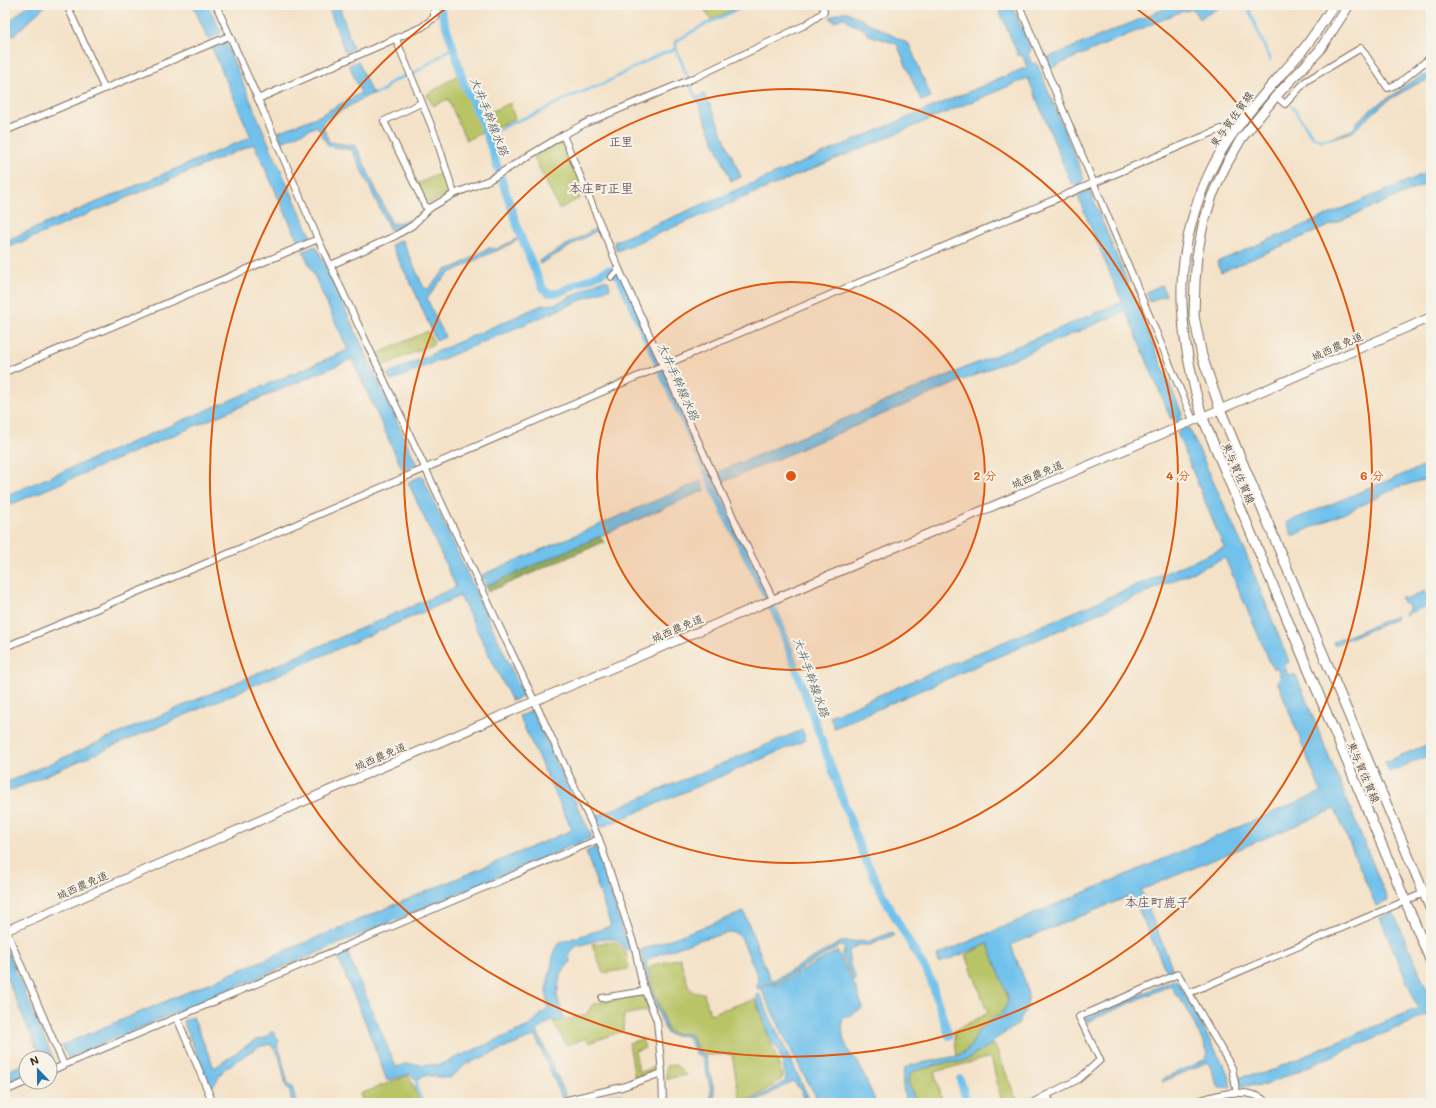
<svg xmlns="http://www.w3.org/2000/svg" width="1436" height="1108" viewBox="0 0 1436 1108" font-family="Mali,'Klee One',sans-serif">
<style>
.green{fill:#b8c466;stroke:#7a7742}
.forest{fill:#92aa5b;stroke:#666a3c}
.water{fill:#70c1ec;stroke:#567685}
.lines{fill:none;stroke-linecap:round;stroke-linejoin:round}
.stream{stroke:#70c1ec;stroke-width:2.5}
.canal{stroke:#70c1ec;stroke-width:8}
.minor-casing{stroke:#7c6a5a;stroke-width:8}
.tertiary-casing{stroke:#7c6a5a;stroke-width:10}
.secondary-casing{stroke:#7c6a5a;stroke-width:11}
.minor{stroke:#fff;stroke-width:6}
.tertiary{stroke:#fff;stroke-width:8}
.secondary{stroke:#fff;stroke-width:9}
.ring{fill:none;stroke:#df570d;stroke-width:2}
.labels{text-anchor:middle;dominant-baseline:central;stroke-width:4;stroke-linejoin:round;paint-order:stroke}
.street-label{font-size:11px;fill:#3b2a1e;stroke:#f7f3e8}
.water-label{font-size:12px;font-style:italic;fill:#4b575c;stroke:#f7f3e8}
.neighbourhood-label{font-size:12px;font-weight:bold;fill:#725a68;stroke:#f7f3e8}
.quarter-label{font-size:13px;font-weight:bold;fill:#725a68;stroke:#f7f3e8}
.centre{fill:#df570d;stroke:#f7f3e8;stroke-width:2}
.ring-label{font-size:12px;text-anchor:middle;font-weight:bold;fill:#df570d;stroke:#f7f3e8;stroke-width:4;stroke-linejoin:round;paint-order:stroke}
</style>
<rect width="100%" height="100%" fill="#f7f3e8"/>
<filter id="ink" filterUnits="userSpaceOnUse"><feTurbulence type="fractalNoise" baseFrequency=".025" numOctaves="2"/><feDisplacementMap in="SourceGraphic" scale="8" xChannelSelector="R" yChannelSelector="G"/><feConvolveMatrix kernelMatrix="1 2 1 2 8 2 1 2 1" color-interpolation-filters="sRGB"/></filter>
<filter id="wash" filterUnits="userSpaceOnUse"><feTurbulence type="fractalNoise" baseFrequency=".012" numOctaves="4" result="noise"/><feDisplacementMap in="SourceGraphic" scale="16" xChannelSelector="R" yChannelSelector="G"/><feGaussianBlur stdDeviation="0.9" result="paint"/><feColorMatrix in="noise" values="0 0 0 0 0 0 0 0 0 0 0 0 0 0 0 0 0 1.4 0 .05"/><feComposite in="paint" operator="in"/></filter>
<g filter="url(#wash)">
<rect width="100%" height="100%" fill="#f4e2c8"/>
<g class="green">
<path d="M702 5H740L742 6 711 20Z"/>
<path d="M459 74 462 85 477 118 510 103 515 119 466 140 448 99 433 106 427 95Z"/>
<path d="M562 139 586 195 559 209 534 157Z"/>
<path d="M443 172 449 189 448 193 430 203 425 201 417 184Z"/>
<path d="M428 331 434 344 382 366 377 354Z"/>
<path d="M615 942 626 952 629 969 603 973 592 944Z"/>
<path d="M988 943C993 955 1011 996 1007 1006 1003 1015 991 1024 984 1031 974 1040 969 1050 957 1056L954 1031 988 1013 966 955Z"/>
<path d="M680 958 689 988 696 993H704L710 1014 755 999C764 1026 775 1051 783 1078L756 1097 740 1102 732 1054 706 1055 698 1050 691 1035C683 1032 675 1035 668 1032L653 987 649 968 653 965Z"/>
<path d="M642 994 649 1010 624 1015 623 1031 589 1043 586 1038 567 1045 553 1022 586 1015 593 1004Z"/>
<path d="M642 1039 645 1048 635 1051 639 1072 653 1068 654 1072 635 1078 629 1043Z"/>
<path d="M991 1045 995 1046 1018 1103H1002L991 1057 934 1072 943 1103H916L908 1082 910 1074 914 1071 945 1063 959 1062 971 1058 974 1054Z"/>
<path d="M676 1065 686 1075 666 1079V1066Z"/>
<path d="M409 1075 420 1103H363L360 1094Z"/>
</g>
<path class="forest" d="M600 536 604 542 488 592 486 586Z"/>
<g class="water">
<path d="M28 5H46L15 34 5 38V25L9 22Z"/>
<path d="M193 5H208L221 33 208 39Z"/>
<path d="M328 5H339L353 49 345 52Z"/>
<path d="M997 5H1012L1031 50 1028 54 1032 64 1036 63 1039 68 1084 179 1082 182 1086 193 1090 192 1182 414 1180 415 1186 429 1189 428 1244 549 1289 662 1284 665 1288 675H1296L1388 901 1376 906 1335 809 1141 890 1173 970 1167 973 1132 895 1011 945 1025 981 1028 995 1027 1007 1017 1025 994 1040 991 1045 974 1054 971 1058 959 1062 945 1063 914 1071 910 1074 908 1082 916 1103H907C903 1092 901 1079 905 1068L912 1065 957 1056 966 1051 971 1046 978 1031 995 1017 999 1016 1007 1005 1008 996 988 944 939 963 937 955 1321 792 1278 683 1281 678 1277 668 1273 669 1225 558 834 728 830 716 1224 548 1177 433 1181 431 1174 417 1171 419 1126 311 723 482 718 472 1122 302 1078 197 1082 195 1077 184 1072 185 1028 78 617 251 614 242 1027 67 1023 56 1018 55Z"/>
<path d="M1174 5H1200L1202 7 1207 9 1213 5H1224L1199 19 1193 9 1180 12 1051 68 1047 58Z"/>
<path d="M842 12H847L909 44 931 97 921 101 897 44 869 35 862 28 851 24 846 18H842L834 22 830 17Z"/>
<path d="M226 43 268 142 311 236 298 241 254 144 5 249V241L251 137 212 48Z"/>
<path d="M358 61 371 92 375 94 369 95 328 118 322 123 329 142 356 146 392 224 411 220 421 212C413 221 402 228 390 230L352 150 328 146 317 126 282 142 278 132 319 116 361 93 349 65Z"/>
<path d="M1431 75V79L1414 85 1387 101 1365 120 1353 132 1332 138 1353 129 1358 121 1374 107 1399 91 1407 84 1422 76Z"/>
<path d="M704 94 710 105 741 177 731 181 695 96 698 97Z"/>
<path d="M1431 171V182L1221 272 1217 262Z"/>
<path d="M598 227V230L540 264 539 261Z"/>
<path d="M519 238V239L497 251 490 253 448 274 438 284 427 299 445 337 436 341 415 292 391 245 402 240 424 288 428 289 445 270 455 267 489 248 496 249Z"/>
<path d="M316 246 417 465 403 471 352 359 5 507V496L348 350 303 251Z"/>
<path d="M603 280 608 281 610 288 391 381 387 374 542 305 556 304Z"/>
<path d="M1162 285 1166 295 1150 302 1146 292Z"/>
<path d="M1431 463V478L1398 487 1345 513 1292 536 1287 522Z"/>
<path d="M422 476 524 696 512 701 460 596 5 793V783L456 587 408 482Z"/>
<path d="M701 481 705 490 486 586 482 575Z"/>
<path d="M1424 591 1429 603 1428 605 1405 615 1404 613 1409 610V606L1403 602 1400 597 1408 599Z"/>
<path d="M1396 616V619L1334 645 1333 642Z"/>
<path d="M532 711 592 837 68 1058 62 1045 572 830 519 716Z"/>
<path d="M802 730 806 740 600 828 595 817Z"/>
<path d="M1431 743V755L1389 772 1385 762Z"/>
<path d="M596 847 623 933 630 946 626 950 615 939H601L574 947 569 954 570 962 560 975 557 996 564 1018 559 1021 552 1020 537 1031 566 1096 562 1098 535 1036 466 1064 455 1074 448 1078 424 1075 417 1080 409 1074 387 1081 367 1026 337 956 347 952 396 1067 406 1064 439 1065 529 1026 548 1008 546 991 555 948 562 942 611 926 586 852Z"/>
<path d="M744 912 770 979 774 980 841 942 870 941 892 932 894 935 870 945H858L848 952 850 965 856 977 854 981 842 956 845 947 840 946 775 984 767 983 762 985 760 989 757 988 758 977 741 937 733 932 702 939 652 957 646 963 651 987 668 1032C675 1036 682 1032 690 1035L697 1051 705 1056 714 1089V1103H709L711 1090 703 1059 696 1054 688 1037C682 1034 674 1037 667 1034 655 1006 645 980 641 950Z"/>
<path d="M1393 912 1431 999V1013L1266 1085 1239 1086 1240 1077 1265 1073 1418 1008 1380 918Z"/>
<path d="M5 946 55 1063 50 1066V1058H36L40 1056 5 974Z"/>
<path d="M837 951 855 986 863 1008 842 1019 843 1038 849 1052 858 1062 875 1100 869 1103H820L803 1074 761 989 765 985H777Z"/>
<path d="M1176 979 1229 1075 1231 1087 1219 1088 1208 1062 1162 1082 1164 1078 1206 1059 1208 1053 1186 1007 1176 995 1171 985 1087 1022 1085 1019Z"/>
<path d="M757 994H759L811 1103H807L801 1091 793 1081 755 1102 744 1103 755 1099 786 1081 783 1065 778 1049 770 1040 757 1001Z"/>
<path d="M193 1017 214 1068 255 1040 265 1038 272 1031 279 1040 277 1045 281 1054 288 1084 292 1087 297 1103H292L290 1092 286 1086 279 1055 270 1044 258 1047 224 1069 214 1085 210 1087 183 1021Z"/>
<path d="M26 1063V1076L5 1085V1072Z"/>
</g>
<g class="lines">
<g class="stream">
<path d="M1247 5 1270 60"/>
<path d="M676 49C683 65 688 80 695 96"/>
<path d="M413 74 449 50"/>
<path d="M375 94 384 90 391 82 405 76"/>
<path d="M1292 106 1313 137 1321 140 1332 138"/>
<path d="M487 135 514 122 540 112 569 97 603 84 656 56 676 49V41L702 26 739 9 744 5"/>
<path d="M628 948 632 952 642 954"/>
<path d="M417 1080 416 1087 423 1103"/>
<path d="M574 1103 614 1094 621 1095 625 1103"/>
</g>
<g class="canal">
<path d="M440 5 442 15 454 49 464 84 483 124 521 237 543 289 548 293H558L608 270H612L620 278 726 515 778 619 862 853 887 903 930 978 949 1036"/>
<path d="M960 1079 967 1103"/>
</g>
</g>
</g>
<g filter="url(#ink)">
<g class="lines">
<g class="minor-casing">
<g id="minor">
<path d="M67 5 104 88"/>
<path d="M216 5 258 99 422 27 435 17"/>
<path d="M1019 5 1193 420"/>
<path d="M396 39 436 137 454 194"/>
<path d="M1276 96 1285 104 1306 81 1361 48 1388 88 1399 83 1431 57"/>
<path d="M258 99 318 239 599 839 635 948 641 978 645 991 657 1021 662 1073 663 1103"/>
<path d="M421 103 384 121 425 206 430 208"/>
<path d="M5 131 229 36"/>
<path d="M563 135 619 269 744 541 773 599"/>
<path d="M331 265 395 236 413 225 430 208 454 194 489 180 563 135 586 123 694 78 805 25 824 12 823 5"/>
<path d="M612 277 619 269"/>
<path d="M5 372 318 239"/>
<path d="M5 647 202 565 655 369 1221 129"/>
<path d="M5 928 64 1065"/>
<path d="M602 998 645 991"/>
<path d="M177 1018 213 1103"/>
<path d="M50 1071 599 839"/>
<path d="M5 1091 26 1082"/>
<path d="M1237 1093 1232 1068 1189 993 1431 890"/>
<path d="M561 1103 567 1100 622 1087 662 1073"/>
<path d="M1032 1103 1047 1095"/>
<path d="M1051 1103 1047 1095 1079 1079 1100 1060 1079 1017 1178 974 1189 993"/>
<path d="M1192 1103C1211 1096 1234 1089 1254 1095 1259 1096 1264 1100 1268 1103"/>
</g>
</g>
<g class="tertiary-casing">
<g id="tertiary">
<path d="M435 5V17"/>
<path d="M5 931 535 701 1242 400 1431 317"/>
</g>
</g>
<g class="secondary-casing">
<g id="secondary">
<path d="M1334 5C1325 19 1315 34 1305 47 1297 58 1287 67 1279 77 1263 95 1247 114 1233 133 1196 185 1177 254 1183 318 1185 351 1193 384 1202 416L1431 962"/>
<path d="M1349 5 1319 51 1276 96 1241 139 1225 167 1212 196 1203 225 1197 256 1195 282 1194 316 1202 356 1220 409 1431 910"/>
</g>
</g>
<use href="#minor" class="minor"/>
<use href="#tertiary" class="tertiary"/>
<use href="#secondary" class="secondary"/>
</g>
</g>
<circle cx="791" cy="476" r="194" fill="#df570d" fill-opacity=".12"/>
<g class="ring">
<circle cx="791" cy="476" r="194"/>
<circle cx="791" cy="476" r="387"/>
<path d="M1133 6A581 581 0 1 1 449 6"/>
</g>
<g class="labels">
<g class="street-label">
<text transform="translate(1231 119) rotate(-54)">東与賀佐賀線</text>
<text transform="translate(1337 346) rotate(-24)">城西農免道</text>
<text transform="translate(1239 473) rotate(67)">東与賀佐賀線</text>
<text transform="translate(1037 474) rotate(-23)">城西農免道</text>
<text transform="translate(677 628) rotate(-23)">城西農免道</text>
<text transform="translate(380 756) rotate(-23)">城西農免道</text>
<text transform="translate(1364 772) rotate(67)">東与賀佐賀線</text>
<text transform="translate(82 885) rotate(-24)">城西農免道</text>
</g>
<g class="water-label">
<text transform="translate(490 116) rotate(68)">大井手幹線水路</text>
<text transform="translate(679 381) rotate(66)">大井手幹線水路</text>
<text transform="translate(812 677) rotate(70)">大井手幹線水路</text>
</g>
<g class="neighbourhood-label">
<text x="621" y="141">正里</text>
</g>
<g class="quarter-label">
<text x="601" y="187">本庄町正里</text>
<text x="1157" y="901">本庄町鹿子</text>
</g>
</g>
<circle cx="791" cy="476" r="6" class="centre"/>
<g class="ring-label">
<text x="985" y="480">2 分</text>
<text x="1178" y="480">4 分</text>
<text x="1372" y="480">6 分</text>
</g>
<rect width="1436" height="1108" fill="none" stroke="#f7f3e8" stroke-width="20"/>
<g transform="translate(38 1070) rotate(338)"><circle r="19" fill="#f7f3e8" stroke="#aca397"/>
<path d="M0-3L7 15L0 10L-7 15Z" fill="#1f6fb2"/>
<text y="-6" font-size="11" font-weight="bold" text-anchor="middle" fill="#3b2a1e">N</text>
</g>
</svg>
